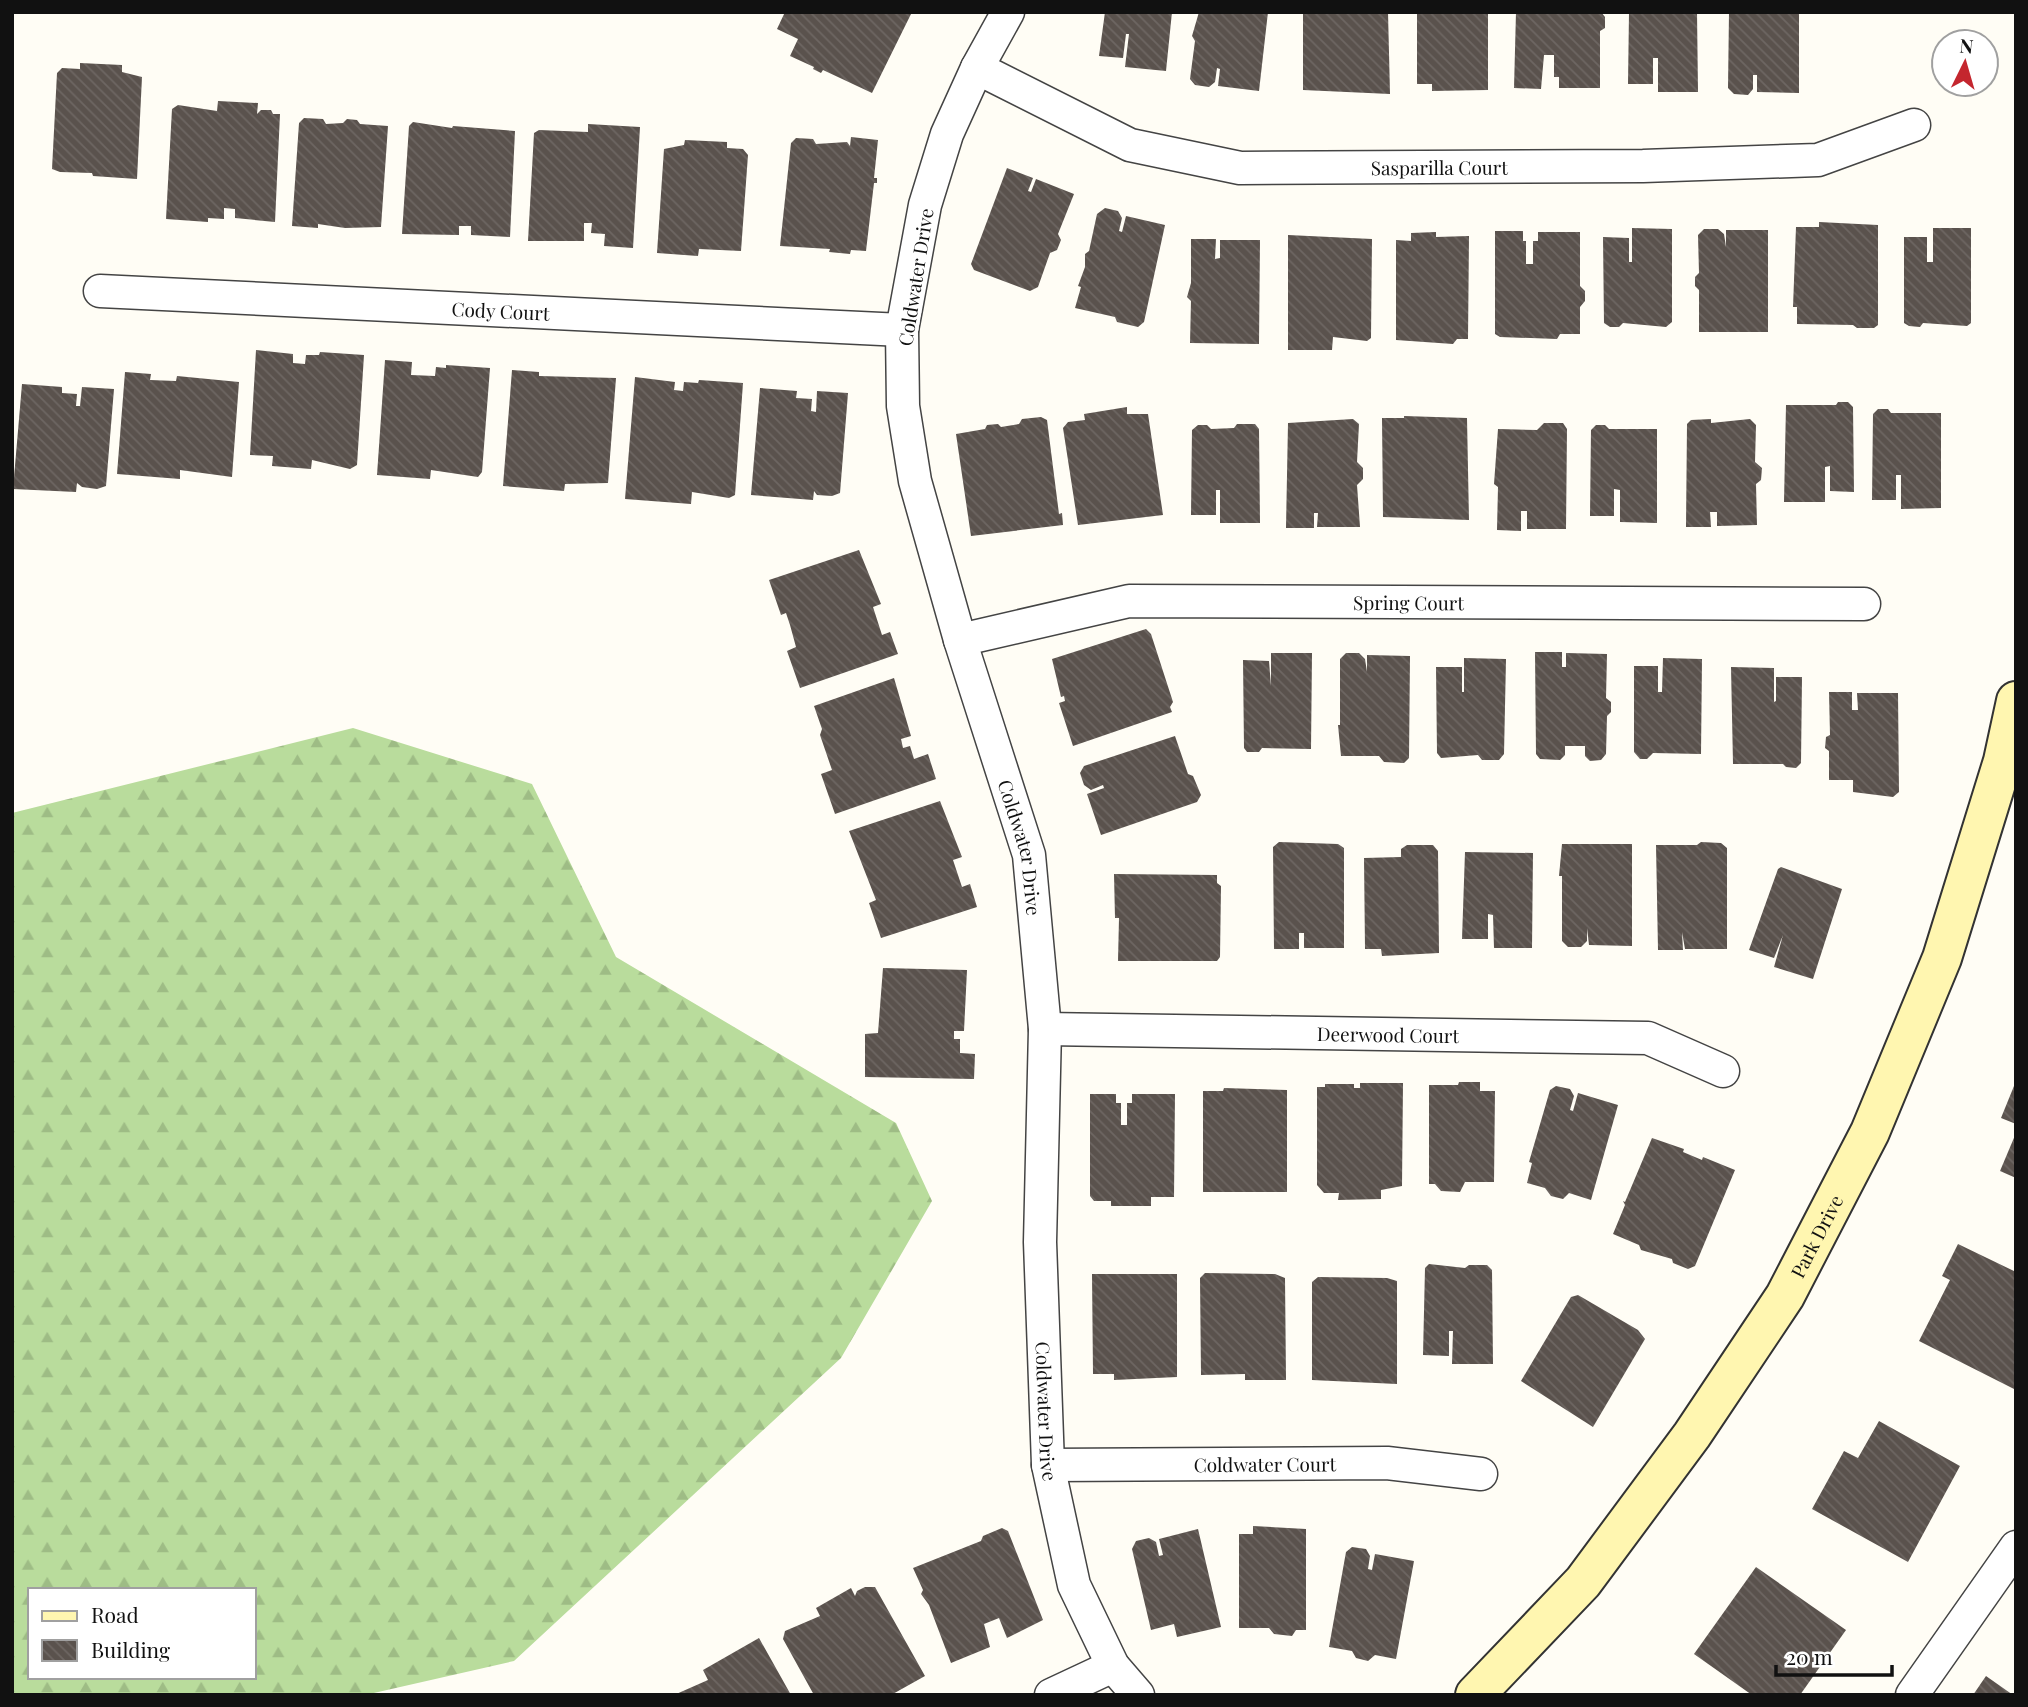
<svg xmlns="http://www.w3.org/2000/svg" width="2028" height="1707" viewBox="0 0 2028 1707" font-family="'Playfair Display',serif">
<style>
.forest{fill:url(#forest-firs);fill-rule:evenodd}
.building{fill:url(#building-back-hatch)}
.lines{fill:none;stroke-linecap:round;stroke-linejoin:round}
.street-casing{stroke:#444;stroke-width:35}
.secondary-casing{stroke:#333;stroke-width:42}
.street{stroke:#fff;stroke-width:32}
.secondary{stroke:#fff6b0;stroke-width:38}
.labels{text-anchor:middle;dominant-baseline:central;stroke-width:7;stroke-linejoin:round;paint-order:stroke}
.street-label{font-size:19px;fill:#111;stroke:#fff}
</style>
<defs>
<pattern id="forest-firs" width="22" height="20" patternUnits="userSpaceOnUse" patternTransform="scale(1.75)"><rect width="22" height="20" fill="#b9dc9c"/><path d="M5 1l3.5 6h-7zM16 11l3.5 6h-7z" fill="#9ebc85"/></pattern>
<pattern id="building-back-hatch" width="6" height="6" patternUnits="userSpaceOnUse" patternTransform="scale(1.75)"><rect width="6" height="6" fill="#5a524d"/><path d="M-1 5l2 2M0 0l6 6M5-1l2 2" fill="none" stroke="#6d6662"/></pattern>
</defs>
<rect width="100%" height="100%" fill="#fffdf5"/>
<path class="forest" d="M353 728 532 784 616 957 896 1123 932 1201 841 1358 514 1661 365 1695H12V813ZM30 1590H254V1677H30Z"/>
<g class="building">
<path d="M785 12H912L872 93 823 70 821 73 813 69 814 67 790 56 798 39 777 29Z"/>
<path d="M1105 12H1172L1166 71 1125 67 1129 34H1126L1123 58 1099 56Z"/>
<path d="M1199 12H1268L1259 91 1218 86 1220 69 1217 68 1215 82 1209 87 1195 85 1190 79 1195 41 1192 36Z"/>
<path d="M1303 12H1388L1390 94 1303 90Z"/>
<path d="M1417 12H1488V90L1432 91V84H1417Z"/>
<path d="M1516 12H1601L1605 17V28L1600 31V88H1559V77H1554V55H1544L1541 89 1514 88Z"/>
<path d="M1629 12H1697L1698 92H1658V58H1653V84H1628Z"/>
<path d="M1729 12H1799V93L1757 92V75H1753V89L1748 95 1734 94 1728 88Z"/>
<path d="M80 63 122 65V72L142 77 137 179 93 176 92 173 60 172 52 169 57 73 62 68 80 69Z"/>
<path d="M218 101 258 103 257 114 261 110H271L273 114H280L275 222 235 218V209L224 208V219L208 218V222L166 219 172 109 178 105 217 111Z"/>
<path d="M304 118 323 119 326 124 343 123 347 119 357 120 360 124 388 126 381 227 345 228 318 224V228L292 226 299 123Z"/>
<path d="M413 122 452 128 453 126 515 131 510 237 471 235V226H459V235L402 234 409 126Z"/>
<path d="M588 124 640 127 633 248 604 246 605 234 591 233 592 223H584V241H528L534 133 539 130 588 132Z"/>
<path d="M851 137 878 140 874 178H877V183H874L866 251 851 250 850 254 829 252 830 249 780 246 791 143 796 138 813 139 816 144 847 142 850 146Z"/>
<path d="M685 140 727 142V148L743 149 748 155 741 251 699 249 698 256 657 253 664 149 684 145Z"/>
<path d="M1007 168 1033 178 1028 191 1031 192 1036 179 1074 194 1058 234 1061 240 1057 250 1050 253 1038 287 1030 291 974 270 971 264Z"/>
<path d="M1105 208 1118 211 1122 218 1119 231 1122 232 1126 216 1165 225 1144 322 1138 327 1117 322 1115 317 1075 308 1081 287 1078 286 1085 267V254L1089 251 1097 214Z"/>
<path d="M1819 222 1878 225V325L1874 328H1857L1853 325 1797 324V307H1793L1796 227H1819Z"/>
<path d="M1632 228 1672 229V322L1666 327 1623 323 1619 327H1610L1604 323 1603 237 1629 238V262H1632Z"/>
<path d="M1933 228H1971V323L1967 326 1923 323 1920 327 1909 326 1904 323V237H1927V262H1933Z"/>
<path d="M1704 229H1718L1724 234 1726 247V230H1768V332H1699V290L1695 286V277L1699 273 1698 235Z"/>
<path d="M1495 231H1523V241H1526V264H1533V241H1538V232H1580V286L1585 291V301L1580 307V334H1560L1557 339 1500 337 1495 334Z"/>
<path d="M1436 232V237L1469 236 1468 339H1457L1453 344 1396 340V240L1411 241V233Z"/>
<path d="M1288 235 1372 239 1371 338 1367 341 1333 337 1332 350H1288Z"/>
<path d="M1191 239H1216L1215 259 1220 258V240H1260L1259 344 1190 343 1191 301 1187 297 1191 283Z"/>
<path d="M256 350 293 354V363L305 364 306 355H319L320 352 364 355 357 465 350 469 312 460 311 469 272 466 273 456 250 455Z"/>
<path d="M385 360 412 362 411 375 435 376 436 367 446 368V365L490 368 482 472 478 477 431 470 430 479 377 475Z"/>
<path d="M512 370 539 372V376L616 378 608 483 565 484 564 491 503 486Z"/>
<path d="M125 372 151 374 150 380 176 381 177 376 239 382 232 477 180 470V479L117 474Z"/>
<path d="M635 377 675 382 674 390 683 391 684 382 698 383 699 380 743 383 735 495 729 498 692 492 691 504 625 499Z"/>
<path d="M22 384 62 387V393L77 394 76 406H80L82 387 114 389 106 486 97 489 82 487 77 483 76 492 13 489Z"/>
<path d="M760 388 797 391 796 398 812 399 811 411 816 412 817 391 848 393 840 493 832 496 817 495 814 491 813 500 751 495Z"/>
<path d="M1838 402H1848L1853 407 1854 492 1830 491V466L1825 467V502H1784L1786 405H1836Z"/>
<path d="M1127 407V414H1148L1163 515 1078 525 1063 428 1068 422 1085 420 1084 414Z"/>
<path d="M1878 409H1888L1891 413H1941V508L1901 509V475H1896V500H1872L1873 414Z"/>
<path d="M1404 416 1467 418 1469 520 1383 517 1382 418H1404Z"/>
<path d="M1041 417 1047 420 1059 514 1062 513 1063 525 971 536 956 434 985 429 987 425 998 424 1001 427 1019 424 1022 419Z"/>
<path d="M1353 419 1359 424 1357 462 1363 468V479L1357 485 1360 527H1317L1318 513H1314V528H1286L1288 423Z"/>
<path d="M1711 419V423L1750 419 1756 425 1755 462 1762 468 1761 480 1756 484 1757 525 1717 526V512H1710L1711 527H1686L1687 424 1691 420Z"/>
<path d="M1544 423H1563L1567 429 1566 529H1527V511H1521V531L1497 530 1498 487 1494 484 1498 429 1537 430Z"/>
<path d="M1237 424H1255L1259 429 1260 523H1220V490H1216V515H1191L1192 430 1198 425H1207L1211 429 1234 428Z"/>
<path d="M1596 425H1605L1609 429H1657V523L1620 522V490L1614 489V516H1590L1591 430Z"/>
<path d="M859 550 881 604 873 607 882 635 890 632 898 654 800 688 787 651 796 647 790 625 786 613 781 615 769 580Z"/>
<path d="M1146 629 1151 634 1173 702 1170 707 1172 712 1073 746 1059 703 1065 701 1064 696 1061 697 1052 659Z"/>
<path d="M1535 652H1562V667H1566V653L1607 654 1606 698 1611 702V712L1607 716 1606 754 1601 760 1590 761 1585 756V746H1565V755L1560 760 1540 759 1536 754Z"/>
<path d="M1271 653H1312L1311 749 1262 748 1259 752H1247L1244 748 1243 660 1269 661 1271 686Z"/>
<path d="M1346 653H1359L1365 659 1367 672V655L1410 656 1409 758 1404 763 1384 762 1379 756H1341L1338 725H1340V659Z"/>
<path d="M1464 658 1506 659 1504 754 1499 760H1482L1478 755 1441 758 1437 753 1436 667H1462V692H1464Z"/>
<path d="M1663 658 1702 659 1701 754 1653 753 1647 759H1640L1634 752V666H1658V692H1662Z"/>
<path d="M1731 667 1774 668V702L1776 701V677H1802L1801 763 1796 768 1786 767 1783 764H1733Z"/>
<path d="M894 678 911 736 901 739 903 748 910 746 914 759 928 754 936 779 835 814 821 774 832 770 820 735 822 729 814 706Z"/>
<path d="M1829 692H1852V710H1858L1857 693H1898L1899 792 1893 797 1853 792V780H1829V751L1825 748 1826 737 1830 735Z"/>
<path d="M1175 736 1188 774 1193 776 1201 795 1197 802 1101 835 1087 794 1104 788 1103 785 1091 790 1084 785 1080 773 1084 766Z"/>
<path d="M940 801 962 857 953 860 962 887 970 884 977 907 881 938 869 903 876 900 849 831Z"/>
<path d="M1279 842 1338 844 1344 848V948H1304V933H1299V949H1274L1273 847Z"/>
<path d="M1701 842 1721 843 1727 848V949H1685L1682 932 1683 950H1658L1656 845H1697Z"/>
<path d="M1562 844H1632V946L1589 945 1587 928V941L1581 947H1568L1562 941V876H1559Z"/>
<path d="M1407 845H1433L1438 851 1439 953 1382 956 1381 949H1365L1364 858 1401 857V849Z"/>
<path d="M1465 852 1533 853 1532 948H1494L1493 915 1488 914V939H1462Z"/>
<path d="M1781 867 1842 889 1813 979 1774 967 1783 935 1774 958 1749 950 1778 869Z"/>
<path d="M1114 874 1217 875V883L1221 886 1220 957 1217 961H1118L1119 918H1115Z"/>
<path d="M883 968 967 970 964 1031H954V1039H960V1053L975 1054 974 1079 865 1077V1034L878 1033Z"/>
<path d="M2016 1081V1124L2001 1118Z"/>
<path d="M1459 1082H1480V1091H1495L1494 1182H1465L1460 1192 1441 1191 1435 1184H1429V1085H1458Z"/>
<path d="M1360 1083H1403L1402 1186 1381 1190V1199L1338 1200 1339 1193H1324L1317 1185V1087H1325V1084H1354V1088H1360Z"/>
<path d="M1556 1086 1570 1089 1574 1096 1570 1110 1573 1111 1578 1093 1618 1105 1591 1200 1569 1193 1563 1199 1551 1196 1545 1188 1527 1183 1532 1163 1529 1162 1550 1090Z"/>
<path d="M1224 1088 1287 1090V1192H1203V1091H1223Z"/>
<path d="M1090 1094H1116V1103H1121V1125H1127V1103H1132V1094H1175L1174 1197H1151V1206H1111V1201H1094L1090 1196Z"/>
<path d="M2016 1133V1178L2000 1171Z"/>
<path d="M1652 1138 1684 1149 1683 1152 1702 1160 1703 1157 1735 1170 1695 1266 1688 1269 1673 1263 1672 1259 1641 1250 1639 1245 1613 1234 1625 1205 1623 1201 1625 1202Z"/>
<path d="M1958 1244 2016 1272V1390L1919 1341 1950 1280 1942 1276Z"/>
<path d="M1429 1264 1465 1268 1469 1265H1487L1492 1270 1493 1364H1452L1453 1331H1449V1356L1423 1355 1425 1268Z"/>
<path d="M1205 1273 1275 1274 1285 1278 1286 1380H1245V1374L1201 1375 1200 1278Z"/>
<path d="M1092 1274H1177V1377L1114 1380V1374H1093Z"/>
<path d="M1318 1277 1387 1278 1397 1281V1384L1312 1380V1282Z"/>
<path d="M1578 1295 1638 1330 1645 1339 1593 1427 1521 1381 1571 1297Z"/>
<path d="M1879 1421 1960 1466 1908 1562 1812 1509 1844 1451 1858 1458Z"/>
<path d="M1253 1526 1306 1529V1630H1296L1292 1636 1274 1634 1269 1628H1239V1534H1253Z"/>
<path d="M1002 1528 1008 1531 1043 1620 1007 1638 999 1618 984 1624 990 1647 951 1663 929 1605 921 1594 923 1590 913 1568 981 1541 983 1536Z"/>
<path d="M1198 1529 1221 1627 1177 1637 1174 1624 1151 1630 1132 1549 1136 1541 1149 1538 1156 1542 1159 1556 1163 1555 1159 1539Z"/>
<path d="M1352 1547 1366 1549 1370 1556 1368 1569 1372 1570 1375 1554 1414 1561 1396 1659 1375 1655 1368 1661 1356 1658 1352 1651 1329 1647 1346 1552Z"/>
<path d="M1756 1567 1846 1630 1800 1695H1752L1694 1654Z"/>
<path d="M865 1587H875L925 1676 891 1695H814L783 1639 785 1631 820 1616 816 1608 851 1588 855 1596 857 1591Z"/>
<path d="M759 1638 791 1695H674L708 1680 703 1670Z"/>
<path d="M1986 1676 2013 1695H1973Z"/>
</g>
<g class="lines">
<g class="street-casing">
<g id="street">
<path id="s1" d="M1008 12 977 68 947 134 925 205 902 330 903 406 915 481 960 640 1029 855 1045 1029 1040 1242 1048 1465 1074 1585 1113 1666 1138 1695"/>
<path id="s2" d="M977 68 1130 145 1240 168 1643 166 1818 160 1914 125"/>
<path id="s3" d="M100 291 902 330"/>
<path id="s4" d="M960 640 1129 601 1864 604"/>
<path id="s5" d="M1045 1029 1648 1038 1723 1071"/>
<path id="s6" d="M1048 1465 1387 1463 1481 1474"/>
<path d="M1051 1695 1113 1666"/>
<path d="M1912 1695 2016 1547"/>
</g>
</g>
<g class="secondary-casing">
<g id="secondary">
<path id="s7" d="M1475 1695 1583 1582 1692 1435 1785 1296 1870 1132 1942 958 2003 761 2016 701"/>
</g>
</g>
<use href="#street" class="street"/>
<use href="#secondary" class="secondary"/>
</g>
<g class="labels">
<g class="street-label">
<text stroke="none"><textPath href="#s2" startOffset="483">Sasparilla Court</textPath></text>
<text transform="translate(915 277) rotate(-81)">Coldwater Drive</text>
<text stroke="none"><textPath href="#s3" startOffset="401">Cody Court</textPath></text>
<text stroke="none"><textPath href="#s4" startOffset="453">Spring Court</textPath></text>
<text stroke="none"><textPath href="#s1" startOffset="872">Coldwater Drive</textPath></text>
<text stroke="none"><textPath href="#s5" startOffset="343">Deerwood Court</textPath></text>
<text stroke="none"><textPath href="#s7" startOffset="574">Park Drive</textPath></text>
<text stroke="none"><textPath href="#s1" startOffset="1438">Coldwater Drive</textPath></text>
<text stroke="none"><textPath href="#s6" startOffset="217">Coldwater Court</textPath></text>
</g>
</g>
<rect width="2028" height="1707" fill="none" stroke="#111111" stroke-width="28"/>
<rect x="28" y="1588" width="228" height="91" fill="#ffffff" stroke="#a0a0a0" stroke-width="2"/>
<rect x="42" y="1611" width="35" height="10" fill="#fff6b0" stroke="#a0a0a0" stroke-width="2"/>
<text x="91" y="1623" font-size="21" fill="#111111">Road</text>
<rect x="42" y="1640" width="35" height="21" fill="url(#building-back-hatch)" stroke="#a0a0a0" stroke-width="2"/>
<text x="91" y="1658" font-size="21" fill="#111111">Building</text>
<g transform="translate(1965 63) rotate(5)"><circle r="33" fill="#ffffff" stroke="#a0a0a0" stroke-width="2"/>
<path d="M0-5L12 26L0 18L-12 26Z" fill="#c4262e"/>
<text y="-10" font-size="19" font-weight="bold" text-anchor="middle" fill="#111111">N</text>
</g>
<path d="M1776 1665v10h116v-10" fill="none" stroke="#111111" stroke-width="3.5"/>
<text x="1786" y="1665" font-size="21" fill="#111111" stroke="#ffffff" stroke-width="5" paint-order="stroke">20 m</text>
</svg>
